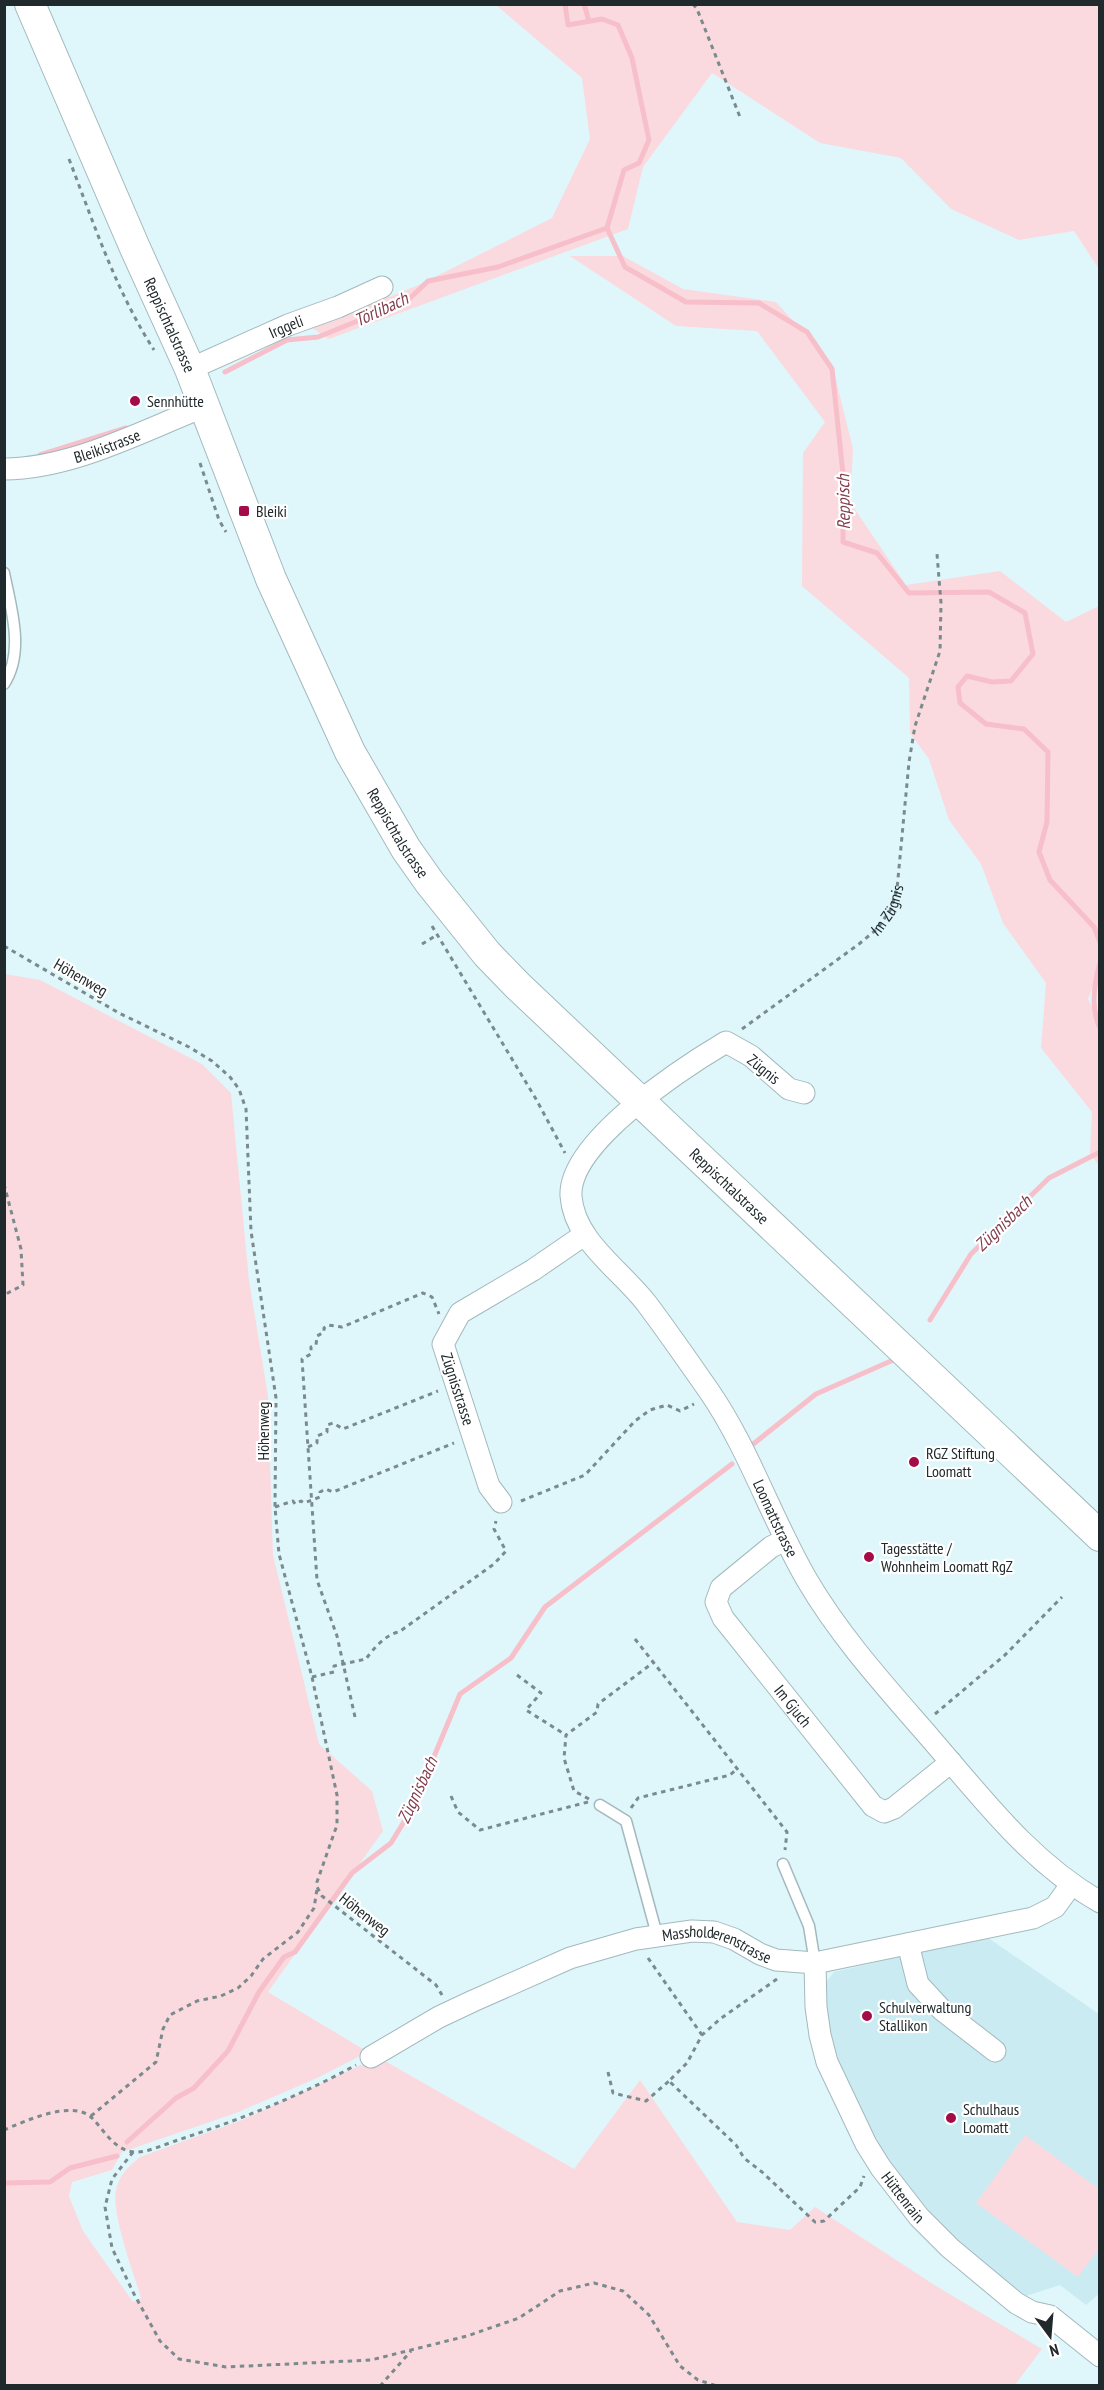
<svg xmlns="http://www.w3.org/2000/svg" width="1104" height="2390" viewBox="0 0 1104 2390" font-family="'PT Sans Narrow',sans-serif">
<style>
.built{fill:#cbebf2}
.green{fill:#fadadf}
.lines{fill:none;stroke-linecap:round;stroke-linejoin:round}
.stream{stroke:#f6bfc9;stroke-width:5}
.lane-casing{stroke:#a2b9bd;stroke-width:13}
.street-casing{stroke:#a2b9bd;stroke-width:23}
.secondary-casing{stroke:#a2b9bd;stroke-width:32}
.path{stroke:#7a8a8d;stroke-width:3;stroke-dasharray:4.5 4.5;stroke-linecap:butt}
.lane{stroke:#fff;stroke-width:10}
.street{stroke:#fff;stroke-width:21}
.secondary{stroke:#fff;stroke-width:30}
.poi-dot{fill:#a30b49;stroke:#fff;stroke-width:2}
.labels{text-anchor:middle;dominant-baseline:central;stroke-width:4.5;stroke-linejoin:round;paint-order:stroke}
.street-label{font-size:16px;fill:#20292b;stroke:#fff}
.poi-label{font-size:16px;fill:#20292b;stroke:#fff;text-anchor:start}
.water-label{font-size:18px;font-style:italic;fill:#823e4f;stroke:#fff}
</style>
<rect width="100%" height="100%" fill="#dff7fb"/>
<path class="built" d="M981 1933 1099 2014 1100 2293 1086 2305 1060 2285 1026 2296 958 2243 884 2160 835 2061 822 1987 834 1972 898 1957Z"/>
<g class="green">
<path d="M496 5H1099V269L1074 231 1019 240 951 209 901 158 820 143 712 73 643 167 628 229 329 339 312 328 421 284 552 218 590 139 582 78Z"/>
<path d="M570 256H623L683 289 776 302 832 364 853 449 850 502 906 585 1000 571 1066 622 1099 606 1100 968 1088 999 1099 1018V1166L1090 1153 1092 1112 1041 1048 1046 983 1003 923 981 864 949 820 929 759 910 733 909 678 802 586 803 453 825 422 757 331 676 326Z"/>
<path d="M5 974 40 980 202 1064 231 1093 249 1280 268 1396 273 1555 319 1744 372 1791 383 1831 268 1992 368 2052 317 2078 236 2113 122 2152 112 2170 72 2182 69 2196 83 2231 133 2302 141 2298C134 2274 111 2213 116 2190 119 2175 129 2166 140 2157L242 2120 378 2057 574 2169 640 2080 737 2222 790 2230 815 2207 936 2286 1042 2349 1014 2386H5Z"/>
<path d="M1025 2135 1099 2189V2248L1078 2277 976 2203Z"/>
</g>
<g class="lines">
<g class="stream">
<path d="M565 4 568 25 602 19 618 25 632 58 649 140 639 163 624 170 607 228 625 267 686 302 759 303 807 332 832 369 843 474V542L877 553 909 593 989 592 1025 613 1033 654 1011 681 992 682 967 676 958 687 960 703 986 724 1024 729 1048 752 1047 822 1039 852 1050 880 1094 927 1100 942"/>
<path d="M584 4 589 21"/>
<path d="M225 372 287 340 318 337 407 301 428 281 498 267 607 228"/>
<path d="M40 455 126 428"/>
<path d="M1100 963C1094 984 1090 1008 1100 1028"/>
<path d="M930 1320 971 1254 1049 1178 1100 1152"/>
<path d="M752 1445 816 1394 891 1361"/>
<path d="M127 2142 176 2098 194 2088 228 2051 259 1992 284 1957 295 1952 352 1873 391 1843 413 1807 460 1694 511 1658 545 1607 732 1464"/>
<path d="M4 2183 50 2182 70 2168 117 2156"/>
</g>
<g class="lane-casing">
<g id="lane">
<path d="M4 573C11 608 25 652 4 684"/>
<path d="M600 1805 626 1821 657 1935"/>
<path d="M783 1864 809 1926 815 1963"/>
</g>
</g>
<g class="street-casing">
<g id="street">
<path id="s2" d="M190 369 288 325 338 307 382 287"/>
<path id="s3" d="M4 469C75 468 141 431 206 406"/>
<path id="s4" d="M804 1093 789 1089 751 1056 726 1042C684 1067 568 1142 571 1196 574 1241 621 1270 647 1304 668 1332 688 1361 709 1391 749 1449 771 1518 807 1580 841 1638 887 1688 931 1739 983 1799 1030 1862 1100 1902"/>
<path d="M501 1502 489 1486 443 1344 460 1313 533 1270 584 1235"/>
<path id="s5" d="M785 1540 771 1547 721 1588 716 1602 723 1618 873 1806 884 1812 894 1808 951 1762"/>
<path d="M908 1944 918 1984 942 2010 995 2051"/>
<path id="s6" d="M815 1963 816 2007 820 2035 827 2062 866 2144 881 2168 919 2217 950 2248 1016 2303 1032 2312 1050 2316 1100 2356"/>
<path id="s7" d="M371 2057 439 2017 473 2001 570 1958 636 1939 692 1931 714 1932 734 1939 760 1954 776 1960 815 1963 1033 1918 1055 1907 1071 1885"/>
</g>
</g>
<g class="secondary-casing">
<g id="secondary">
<path id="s8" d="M30 4 135 248 190 369 271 579 350 752 406 849 430 883 487 954 518 986 1100 1536"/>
</g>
</g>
<g class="path">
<path d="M693 4 697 9 740 117"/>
<path d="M69 159C94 224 116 291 154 350"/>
<path d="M200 463 219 520 226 532"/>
<path d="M432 926 536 1099 565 1153"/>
<path d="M422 944 437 935"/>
<path d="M4 946 119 1013 189 1047 212 1061 230 1077 239 1089 246 1109 251 1231 276 1398 275 1507 279 1554 312 1677 337 1795V1825L317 1882V1887L322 1896 436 1985 442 1995"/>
<path id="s1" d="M742 1029 859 944 877 929 891 909 897 889 909 762 915 726 940 651 941 603 937 554"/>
<path d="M4 1184 21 1249 23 1285 4 1295"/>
<path d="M308 1447 317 1443V1436L327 1432V1425L333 1423 343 1429 438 1391"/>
<path d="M521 1501 585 1475 635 1421 650 1410 667 1405 680 1411 694 1404"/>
<path d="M275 1507 293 1501 295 1504 301 1501 304 1503 320 1497V1492L326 1489 333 1492 454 1443"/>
<path d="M635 1639 787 1832 785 1850"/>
<path d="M517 1675 541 1693 526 1710 566 1735"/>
<path d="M312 1677 334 1672V1666L366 1659C373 1649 386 1634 399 1632L494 1564 506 1551 494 1529 496 1521"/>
<path d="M935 1714 1005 1655 1062 1597"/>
<path d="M355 1717 337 1636 317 1580 302 1359 311 1354V1347L316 1345 317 1336 324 1332V1328L328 1325 342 1327 423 1293 432 1297 439 1314"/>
<path d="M451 1796 458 1812 480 1830 588 1802"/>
<path d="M589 1799 574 1791 564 1758 566 1735 597 1712 598 1704 654 1662"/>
<path d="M631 1808 638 1798 730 1775 737 1769"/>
<path d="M648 1958 702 2035"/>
<path d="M777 1979 720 2019 702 2035 687 2063 669 2081 736 2145 744 2158 762 2172 815 2222 824 2221 860 2187 864 2176"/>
<path d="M608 2072 613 2093 646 2101 669 2081"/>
<path d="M91 2116 156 2062 163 2029 170 2015 197 2001 221 1996 238 1988 251 1976 263 1959 298 1932 314 1908 317 1889"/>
<path d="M4 2130C25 2121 73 2099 92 2118 104 2130 114 2150 134 2152 147 2153 165 2144 178 2140 239 2120 300 2096 356 2065"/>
<path d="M133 2152 112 2179 105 2207 112 2248 134 2294 160 2341 179 2359 226 2367 371 2360 467 2336 519 2318 560 2291 594 2283 623 2291 649 2315 680 2366 698 2380 717 2386"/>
<path d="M380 2386 411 2351"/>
</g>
<use href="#lane" class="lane"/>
<use href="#street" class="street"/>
<use href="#secondary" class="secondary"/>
</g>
<g class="poi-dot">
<circle cx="135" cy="401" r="6"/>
<rect x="238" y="505" width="12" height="12" rx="3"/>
<circle cx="914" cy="1462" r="6"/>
<circle cx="869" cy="1557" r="6"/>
<circle cx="867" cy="2016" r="6"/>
<circle cx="951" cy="2118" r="6"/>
</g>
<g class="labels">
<g class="street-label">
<text stroke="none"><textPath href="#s8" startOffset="350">Reppischtalstrasse</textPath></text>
<text stroke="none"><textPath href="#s2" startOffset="105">Irggeli</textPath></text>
<text stroke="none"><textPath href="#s3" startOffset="106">Bleikistrasse</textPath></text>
<text stroke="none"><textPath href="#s8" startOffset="908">Reppischtalstrasse</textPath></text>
<text stroke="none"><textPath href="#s1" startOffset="190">Im Zügnis</textPath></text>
<text transform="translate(81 977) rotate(30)">Höhenweg</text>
<text transform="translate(764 1069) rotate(39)">Zügnis</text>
<text stroke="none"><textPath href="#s8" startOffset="1394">Reppischtalstrasse</textPath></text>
<text transform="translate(458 1389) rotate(72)">Zügnisstrasse</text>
<text transform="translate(263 1431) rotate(-90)">Höhenweg</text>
<text stroke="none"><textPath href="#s4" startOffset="705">Loomattstrasse</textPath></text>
<text stroke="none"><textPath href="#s5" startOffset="225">Im Gjuch</textPath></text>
<text transform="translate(365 1914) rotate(38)">Höhenweg</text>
<text stroke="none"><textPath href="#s7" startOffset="375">Massholderenstrasse</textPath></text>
<text stroke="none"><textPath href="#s6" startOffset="256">Hüttenrain</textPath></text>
</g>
<g class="poi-label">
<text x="147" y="401">Sennhütte</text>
<text x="256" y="511">Bleiki</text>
<text x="926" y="1453">RGZ Stiftung<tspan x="926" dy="18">Loomatt</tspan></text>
<text x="881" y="1548">Tagesstätte /<tspan x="881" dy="18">Wohnheim Loomatt RgZ</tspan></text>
<text x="879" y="2007">Schulverwaltung<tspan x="879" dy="18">Stallikon</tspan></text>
<text x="963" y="2109">Schulhaus<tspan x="963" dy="18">Loomatt</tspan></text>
</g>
<g class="water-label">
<text transform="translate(381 309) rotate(-25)">Törlibach</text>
<text transform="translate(843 502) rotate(-91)">Reppisch</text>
<text transform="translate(1003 1223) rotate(-44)">Zügnisbach</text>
<text transform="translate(417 1790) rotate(-65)">Zügnisbach</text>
</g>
</g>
<rect width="1104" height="2390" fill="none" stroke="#20292b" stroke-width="12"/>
<g transform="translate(1050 2336) rotate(164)" stroke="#ffffff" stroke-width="4.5" paint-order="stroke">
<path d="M0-4.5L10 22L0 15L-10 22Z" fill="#20292b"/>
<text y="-9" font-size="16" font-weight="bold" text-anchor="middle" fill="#20292b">N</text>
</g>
</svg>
